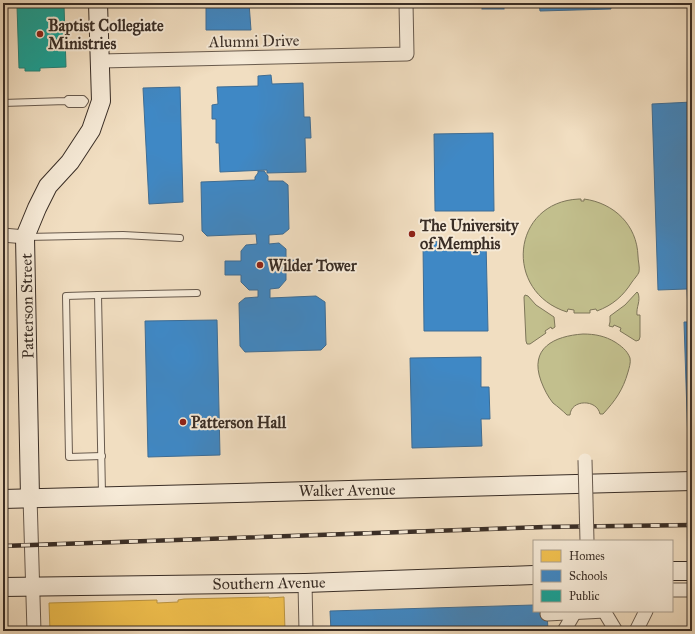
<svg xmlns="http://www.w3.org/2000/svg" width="695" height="634" viewBox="0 0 695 634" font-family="'IM FELL Great Primer',serif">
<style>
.green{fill:#c2bf8d;stroke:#7e765a}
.homes{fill:#f2c14e;stroke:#bb9542}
.schools{fill:#3f88c5;stroke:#3e6d95}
.public{fill:#17a398;stroke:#228076}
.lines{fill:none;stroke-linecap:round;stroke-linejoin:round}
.lane-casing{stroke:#685a4d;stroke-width:8}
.street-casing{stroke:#685a4d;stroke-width:15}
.secondary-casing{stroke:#3a2e26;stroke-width:20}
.lane{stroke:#f6ead7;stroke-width:6}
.street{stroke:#f6ead7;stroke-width:13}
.secondary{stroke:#f6ead7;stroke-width:18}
.rail-casing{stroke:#3a2e26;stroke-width:4.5}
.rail{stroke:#f6ead7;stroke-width:3;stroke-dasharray:9;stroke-linecap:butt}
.street-bridge-casing{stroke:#685a4d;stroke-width:15;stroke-linecap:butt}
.street-bridge{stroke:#f6ead7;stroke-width:13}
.poi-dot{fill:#8f2418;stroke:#f6ead7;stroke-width:1.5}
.labels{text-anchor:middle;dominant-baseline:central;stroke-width:4;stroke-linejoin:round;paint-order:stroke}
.poi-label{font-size:16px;font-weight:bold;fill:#3a2e26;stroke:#f6ead7;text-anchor:start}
.street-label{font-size:16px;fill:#3a2e26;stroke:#f6ead7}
</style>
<rect width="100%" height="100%" fill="#f1dec1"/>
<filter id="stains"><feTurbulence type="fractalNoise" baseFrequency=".005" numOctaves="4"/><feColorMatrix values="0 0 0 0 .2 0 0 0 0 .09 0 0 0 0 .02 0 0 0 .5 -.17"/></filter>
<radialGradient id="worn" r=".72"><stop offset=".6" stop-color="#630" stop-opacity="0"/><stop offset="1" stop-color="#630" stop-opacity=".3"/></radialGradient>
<g class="green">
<path d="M579 199H581V201H584V199C614 203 637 225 638 256 638 261 640 267 639 272 638 275 634 279 632 282 623 296 613 305 597 311L596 309 590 310V313H574V310L568 309 567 312C503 292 511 202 579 199Z"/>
<path d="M637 292 638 293C641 301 636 307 637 315H640V337L639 340 636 341 620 331 621 328 614 325 613 327 609 326 610 322V316L625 305Z"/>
<path d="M525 295 528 296 536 305 554 317 555 327 552 329 551 327 545 331 546 333 530 344H527L526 341 524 297Z"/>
<path d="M583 334C595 334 605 336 615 342 621 346 627 350 630 358 631 363 629 368 628 372 623 390 615 401 603 414H600C597 399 571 399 570 415H567C563 411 557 406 553 403 548 397 544 389 541 381 529 348 554 336 583 334Z"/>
</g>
<path class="homes" d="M269 597V598L284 597 285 631H277V627L220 629V631H163V629H149V631H50L49 603 157 600V603L178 602V600L184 599Z"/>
<g class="schools">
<path d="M206 3H249L251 30H206Z"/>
<rect x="482" y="3" width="22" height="6"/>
<path d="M539 3H610L611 9 540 11Z"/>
<path d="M271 75 272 84 303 83 304 117H310L311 138H305L306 172 267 173V170L220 172 219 143H216V119H212V105L218 104 217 87 258 86V76Z"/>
<path d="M180 87 183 202 149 204 143 88Z"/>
<path d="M692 102V311H688L687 289 658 290 652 104Z"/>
<path d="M493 133 494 211H435L434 134Z"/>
<path d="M258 171H264L268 176V181H283L288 185 289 229 283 234 269 235V244L279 243 286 249V260H294V270H286V280L279 288 270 289V298L316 296 325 302 326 345 321 350 245 352 240 346 239 303 245 298 258 297V290H249L241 282V275H225V261H241V251L246 245 257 244 256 234 207 236 202 231 201 182 255 180V177L258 173Z"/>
<path d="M486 241 488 331H424L423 242Z"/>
<path d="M217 320 220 455 148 457 145 321Z"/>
<path d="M684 322H692V444H688Z"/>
<path d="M481 357V387H489L490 419H481L482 446 412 448 410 358Z"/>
<path d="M534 605V611H547L548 631H331L330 611Z"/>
</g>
<path class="public" d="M24 3H39V5H64L66 67 40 68V71H25V68H19L17 6H24Z"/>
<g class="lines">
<g class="lane-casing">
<g id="lane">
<path d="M3 103 66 101 68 99H83L85 101 83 104H69L66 101"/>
<path d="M27 237 123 235 180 238"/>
<path d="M98 295 66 296 69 457 102 456"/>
<path d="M102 494 98 295 197 293"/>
</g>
</g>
<g class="street-casing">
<g id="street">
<path d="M101 61 407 54 406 3"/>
<path d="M3 235 25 237"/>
<path d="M30 497 34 631"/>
<path d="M305 583 306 631"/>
<path d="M672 590H692"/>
<path d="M604 611 616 631"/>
<path d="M547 614 605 611"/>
<path d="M564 631 575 612"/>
<path d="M636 631 646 611"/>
</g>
</g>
<g class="secondary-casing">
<g id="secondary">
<path d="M30 497 25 237 37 208 48 186 70 162 91 130 101 101 98 3"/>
<path d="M3 499 692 481"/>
<path d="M672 571H692"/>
<path d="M3 587 305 583 534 575"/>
</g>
</g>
<use href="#lane" class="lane"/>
<use href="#street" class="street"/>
<use href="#secondary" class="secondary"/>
<g class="rail-casing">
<path id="rail" d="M3 546 545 527 692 525"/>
</g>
<use href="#rail" class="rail"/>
<g class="street-bridge-casing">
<path id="street-bridge" d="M585 460 587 541"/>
</g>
<use href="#street-bridge" class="street-bridge"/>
</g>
<g class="poi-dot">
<circle cx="40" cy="34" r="4"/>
<circle cx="412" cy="234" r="4"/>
<circle cx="260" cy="265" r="4"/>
<circle cx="183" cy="422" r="4"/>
</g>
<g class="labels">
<g class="poi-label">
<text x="48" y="25">Baptist Collegiate<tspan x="48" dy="18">Ministries</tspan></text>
<text x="420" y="225">The University<tspan x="420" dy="18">of Memphis</tspan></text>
<text x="268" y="265">Wilder Tower</text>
<text x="191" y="422">Patterson Hall</text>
</g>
<g class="street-label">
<text transform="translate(254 41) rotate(-1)">Alumni Drive</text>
<text transform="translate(27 306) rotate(-91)">Patterson Street</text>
<text transform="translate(347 490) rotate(-1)">Walker Avenue</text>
<text transform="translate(269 583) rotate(-1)">Southern Avenue</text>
</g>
</g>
<rect width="695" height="634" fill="none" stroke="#f1dec1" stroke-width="16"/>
<rect x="4" y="4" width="687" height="626" fill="none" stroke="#3a2e26" stroke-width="2"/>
<rect x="8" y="8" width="679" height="618" fill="none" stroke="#3a2e26"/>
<rect x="533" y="540" width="140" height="72" fill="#f6ead7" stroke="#ab9f90"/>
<rect x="541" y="550" width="20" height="12" fill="#f2c14e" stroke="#ab9f90"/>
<text x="569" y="560" font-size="12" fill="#3a2e26">Homes</text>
<rect x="541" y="570" width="20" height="12" fill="#3f88c5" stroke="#ab9f90"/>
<text x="569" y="580" font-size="12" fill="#3a2e26">Schools</text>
<rect x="541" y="590" width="20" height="12" fill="#17a398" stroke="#ab9f90"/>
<text x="569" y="600" font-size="12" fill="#3a2e26">Public</text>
<rect width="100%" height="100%" filter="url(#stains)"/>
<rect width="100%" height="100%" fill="url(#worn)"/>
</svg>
